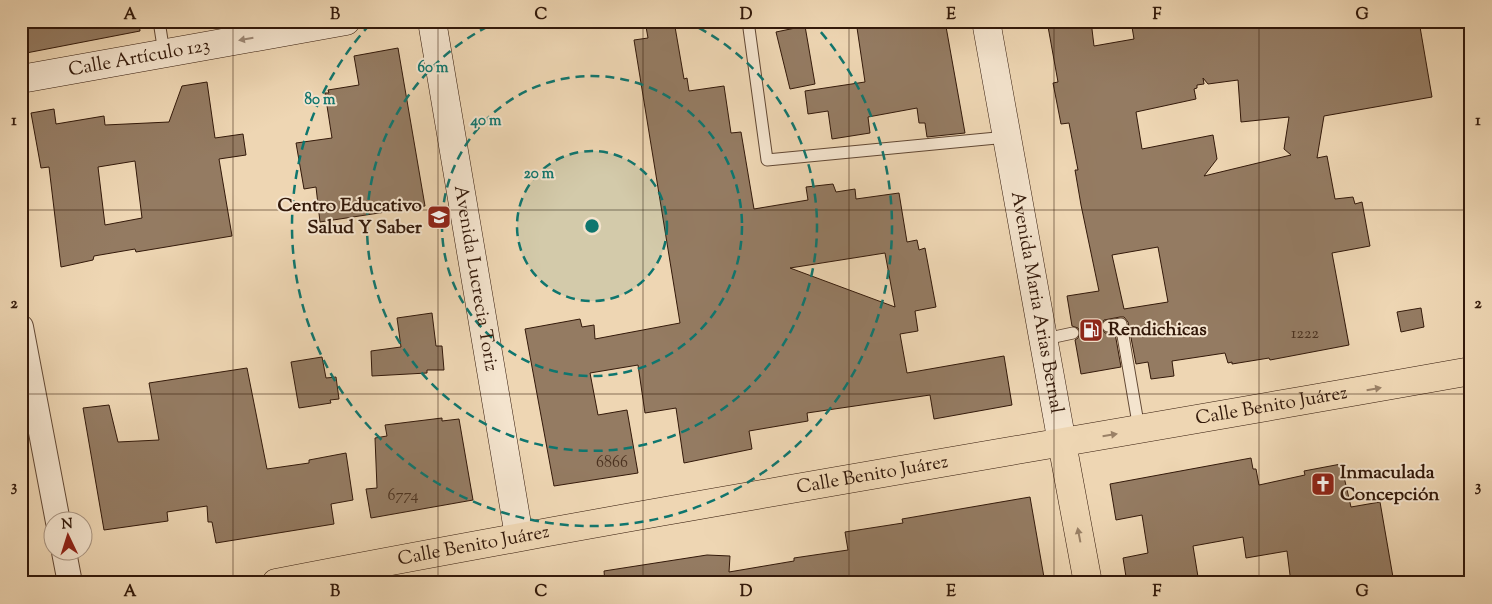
<svg xmlns="http://www.w3.org/2000/svg" width="1492" height="604" viewBox="0 0 1492 604" font-family="'Sorts Mill Goudy',serif">
<style>
.building{fill:#947b62;stroke:#33190a;fill-rule:evenodd}
.lines{fill:none;stroke-linecap:round;stroke-linejoin:round}
.lane-casing{stroke:#624834;stroke-width:13}
.street-casing{stroke:#624834;stroke-width:26}
.secondary-casing{stroke:#33190a;stroke-width:29}
.primary-casing{stroke:#33190a;stroke-width:29}
.lane{stroke:#f4e4ce;stroke-width:11}
.street{stroke:#f4e4ce;stroke-width:24}
.secondary{stroke:#f4e4ce;stroke-width:28}
.primary{stroke:#eed6b3;stroke-width:28}
.oneway{fill:#9d8976}
.oneway2{fill:#9a8167}
.grid{fill:none;stroke:#33190a;stroke-width:1;stroke-opacity:0.55}
.ring{fill:none;stroke:#0f766e;stroke-width:2.5;stroke-dasharray:9 6}
.labels{text-anchor:middle;dominant-baseline:central;stroke-width:4;stroke-linejoin:round;paint-order:stroke}
.number-label{font-size:16px;fill:#4b3220}
.street-label{font-size:19px;fill:#33190a;stroke:#f4e4ce}
.poi-label{font-size:19px;font-weight:bold;fill:#33190a;stroke:#f4e4ce;text-anchor:start}
.centre{fill:#0f766e;stroke:#f4e4ce;stroke-width:2.5}
.ring-label{font-size:15px;text-anchor:middle;font-weight:bold;fill:#0f766e;stroke:#f4e4ce;stroke-width:4;stroke-linejoin:round;paint-order:stroke}
.neatline{fill:none;stroke:#33190a;stroke-width:2}
.grid-label{font-size:16px;text-anchor:middle;font-weight:bold;fill:#33190a}
</style>
<rect width="100%" height="100%" fill="#eed6b3"/>
<filter id="stains"><feTurbulence type="fractalNoise" baseFrequency=".004" numOctaves="4"/><feColorMatrix values="0 0 0 0 .2 0 0 0 0 .09 0 0 0 0 .02 0 0 0 .5 -.17"/></filter>
<radialGradient id="worn" r=".72"><stop offset=".6" stop-color="#630" stop-opacity="0"/><stop offset="1" stop-color="#630" stop-opacity=".3"/></radialGradient>
<g class="building">
<path d="M21 21H139L140 31 21 54Z"/>
<path d="M645 21H674L684 79 687 78 689 91 724 86 731 133 741 132 754 209 808 200 806 187 833 184 836 192 855 189 856 199 899 193 907 242 917 240 919 250 925 248 936 307 915 311 918 331 900 334 907 373 1004 356 1012 405 934 419 930 395 807 413 808 421 749 431 752 449 684 463 676 408 645 413 638 365 590 373 598 415 627 410 638 473 554 486 525 329 580 319 582 327 594 325 595 339 680 323 634 40 648 38ZM885 253 895 307 790 268Z"/>
<path d="M856 21H945L965 133 927 137 925 123H919L917 108 868 117 870 133 832 139 828 111 808 114 805 91 865 82Z"/>
<path d="M1047 21H1091L1094 46 1134 39 1131 21H1339L1338 27 1374 21H1419L1432 97 1324 116 1317 158 1327 156 1335 199 1353 197 1355 204 1362 202 1370 246 1332 253 1349 345 1270 360 1269 358 1232 364V362L1228 363 1225 353 1172 361 1174 376 1151 379 1148 362 1136 364 1128 322 1124 317H1120L1104 320 1101 327 1105 333H1115L1121 367 1081 374 1075 340 1078 338 1080 332 1078 328 1072 326 1067 296 1099 291 1081 205 1075 170H1078L1069 123 1061 124 1053 83 1058 82ZM1203 78 1208 84 1238 80 1241 122 1289 117 1284 149 1291 155 1204 176 1217 159 1213 135 1142 149 1136 112 1196 99 1194 89 1197 88V85L1204 84ZM1158 247 1168 302 1124 309 1112 255Z"/>
<path d="M805 26 815 84 790 89 776 32Z"/>
<path d="M398 48 425 206 320 222 316 187 304 189 296 143 332 138 325 93H329L328 90 359 85 354 56Z"/>
<path d="M207 82 215 138 243 134 246 155 219 159 232 236 136 252 135 249 94 256 93 260 61 267 49 167 41 168 31 113 54 109 56 124 104 116 105 125 169 122 182 86ZM135 161 142 218 105 225 98 167Z"/>
<path d="M1421 308 1424 327 1401 332 1397 312Z"/>
<path d="M432 313 436 346H442L444 370H427V373L372 376 371 351 401 347 397 318Z"/>
<path d="M322 357 326 378 336 377 339 399 330 400 331 403 299 408 291 362Z"/>
<path d="M247 368 267 469 309 463V460L346 453 353 500 331 504 334 524 216 543 212 522H208L207 506 167 512 168 521 104 530 83 408 109 405 118 442 159 440 149 383Z"/>
<path d="M442 418V421L459 419 473 500 371 518 366 489 377 488 375 438 387 436 385 425Z"/>
<path d="M1251 458 1253 469H1256L1259 485 1305 475 1304 471 1341 464 1351 507 1380 502 1394 583H1291L1287 551 1246 558 1243 537 1193 546 1199 583H1127L1123 558 1148 553 1142 515 1116 520 1110 484Z"/>
<path d="M1030 497 1045 583H729V581L728 583H605L604 571 707 555 730 556 729 572 794 561V558L848 550 845 532 903 523 902 519Z"/>
</g>
<g class="lines">
<g class="lane-casing">
<g id="lane">
<path d="M159 21 164 53"/>
<path d="M748 21 767 160 1007 137"/>
<path d="M1108 326 1121 324 1139 429"/>
<path d="M1045 339 1073 333"/>
</g>
</g>
<g class="street-casing">
<g id="street">
<path d="M21 327 58 522"/>
<path d="M64 552 70 583"/>
</g>
</g>
<g class="secondary-casing">
<g id="secondary">
<path id="s1" d="M432 21 519 536"/>
<path id="s2" d="M986 21 1062 443"/>
<path id="s3" d="M21 79 346 21"/>
</g>
</g>
<g class="primary-casing">
<g id="primary">
<path d="M1062 443 1088 583"/>
<path id="s4" d="M276 583C673 506 1073 442 1471 371"/>
</g>
</g>
<use href="#lane" class="lane"/>
<use href="#street" class="street"/>
<use href="#secondary" class="secondary"/>
<use href="#primary" class="primary"/>
</g>
<defs><path id="oneway-solid" d="M-6-.8H1V-3.2L6.5 0L1 3.2V.8H-6Z" transform="scale(1.25)"/></defs>
<use class="oneway" href="#oneway-solid" transform="translate(246 39) rotate(170)"/>
<g class="oneway2">
<use href="#oneway-solid" transform="translate(1374 389) rotate(-10)"/>
<use href="#oneway-solid" transform="translate(1110 435) rotate(-9)"/>
<use href="#oneway-solid" transform="translate(1079 535) rotate(-101)"/>
</g>
<path class="grid" d="M233 21V583M438 21V583M643 21V583M849 21V583M1054 21V583M1259 21V583M21 210H1471M21 394H1471"/>
<circle cx="592" cy="226" r="75" fill="#0f766e" fill-opacity=".12"/>
<g class="ring">
<circle cx="592" cy="226" r="75"/>
<circle cx="592" cy="226" r="150"/>
<path d="M685 21A225 225 0 1 1 499 21"/>
<path d="M811 21A300 300 0 1 1 373 21"/>
</g>
<defs>
<g id="university-square" transform="scale(1.25)"><rect x="-9" y="-9" width="18" height="18" rx="4" fill="#8f2418" stroke="#f4e4ce"/><path d="M0-5L7-2L0 1L-7-2ZM-4 1L0 2.5L4 1V4Q0 6-4 4Z" fill="#fff"/></g>
<g id="fuel-square" transform="scale(1.25)"><rect x="-9" y="-9" width="18" height="18" rx="4" fill="#8f2418" stroke="#f4e4ce"/><path d="M-5.5-6h7V0h2V4h1.3V-2.5L3-4.5l.8-.8L6-3V5H2.5V1h-1V6h-7ZM-4.2-4.7v3.2H.2V-4.7Z" fill="#fff"/></g>
<g id="church-square" transform="scale(1.25)"><rect x="-9" y="-9" width="18" height="18" rx="4" fill="#8f2418" stroke="#f4e4ce"/><path d="M-1.2-6h2.4v3.5h3.3v2.4h-3.3V6h-2.4V-.1h-3.3v-2.4h3.3Z" fill="#fff"/></g>
</defs>
<g fill-rule="evenodd">
<use href="#university-square" x="439" y="217"/>
<use href="#fuel-square" x="1091" y="330"/>
<use href="#church-square" x="1323" y="484"/>
</g>
<g class="labels">
<g class="number-label">
<text x="1305" y="334">1222</text>
<text x="612" y="463">6866</text>
<text x="403" y="496">6774</text>
</g>
<g class="street-label">
<text stroke="none"><textPath href="#s3" startOffset="120">Calle Artículo 123</textPath></text>
<text stroke="none"><textPath href="#s1" startOffset="261">Avenida Lucrecia Toriz</textPath></text>
<text stroke="none"><textPath href="#s2" startOffset="286">Avenida Maria Arias Bernal</textPath></text>
<text stroke="none"><textPath href="#s4" startOffset="1011">Calle Benito Juárez</textPath></text>
<text stroke="none"><textPath href="#s4" startOffset="606">Calle Benito Juárez</textPath></text>
<text stroke="none"><textPath href="#s4" startOffset="201">Calle Benito Juárez</textPath></text>
</g>
<g class="poi-label">
<text x="422" y="206" text-anchor="end">Centro Educativo<tspan x="422" dy="22">Salud Y Saber</tspan></text>
<text x="1108" y="330">Rendichicas</text>
<text x="1340" y="473">Inmaculada<tspan x="1340" dy="22">Concepción</tspan></text>
</g>
</g>
<circle cx="592" cy="226" r="8" class="centre"/>
<g class="ring-label">
<text x="433" y="72">60 m</text>
<text x="320" y="104">80 m</text>
<text x="486" y="125">40 m</text>
<text x="539" y="178">20 m</text>
</g>
<rect width="1492" height="604" fill="none" stroke="#eed6b3" stroke-width="55"/>
<g transform="translate(68 536) rotate(356)"><circle r="24" fill="#f4e4ce" stroke="#a79380"/>
<path d="M0-4L9 19L0 12L-9 19Z" fill="#8f2418"/>
<text y="-8" font-size="14" font-weight="bold" text-anchor="middle" fill="#33190a">N</text>
</g>
<rect x="28" y="28" width="1436" height="548" class="neatline"/>
<g class="grid-label">
<text x="130" y="19">A</text>
<text x="335" y="19">B</text>
<text x="541" y="19">C</text>
<text x="746" y="19">D</text>
<text x="951" y="19">E</text>
<text x="1157" y="19">F</text>
<text x="1362" y="19">G</text>
<text x="14" y="125">1</text>
<text x="1478" y="125">1</text>
<text x="14" y="308">2</text>
<text x="1478" y="308">2</text>
<text x="14" y="491">3</text>
<text x="1478" y="491">3</text>
<text x="130" y="596">A</text>
<text x="335" y="596">B</text>
<text x="541" y="596">C</text>
<text x="746" y="596">D</text>
<text x="951" y="596">E</text>
<text x="1157" y="596">F</text>
<text x="1362" y="596">G</text>
</g>
<rect width="100%" height="100%" filter="url(#stains)"/>
<rect width="100%" height="100%" fill="url(#worn)"/>
</svg>
